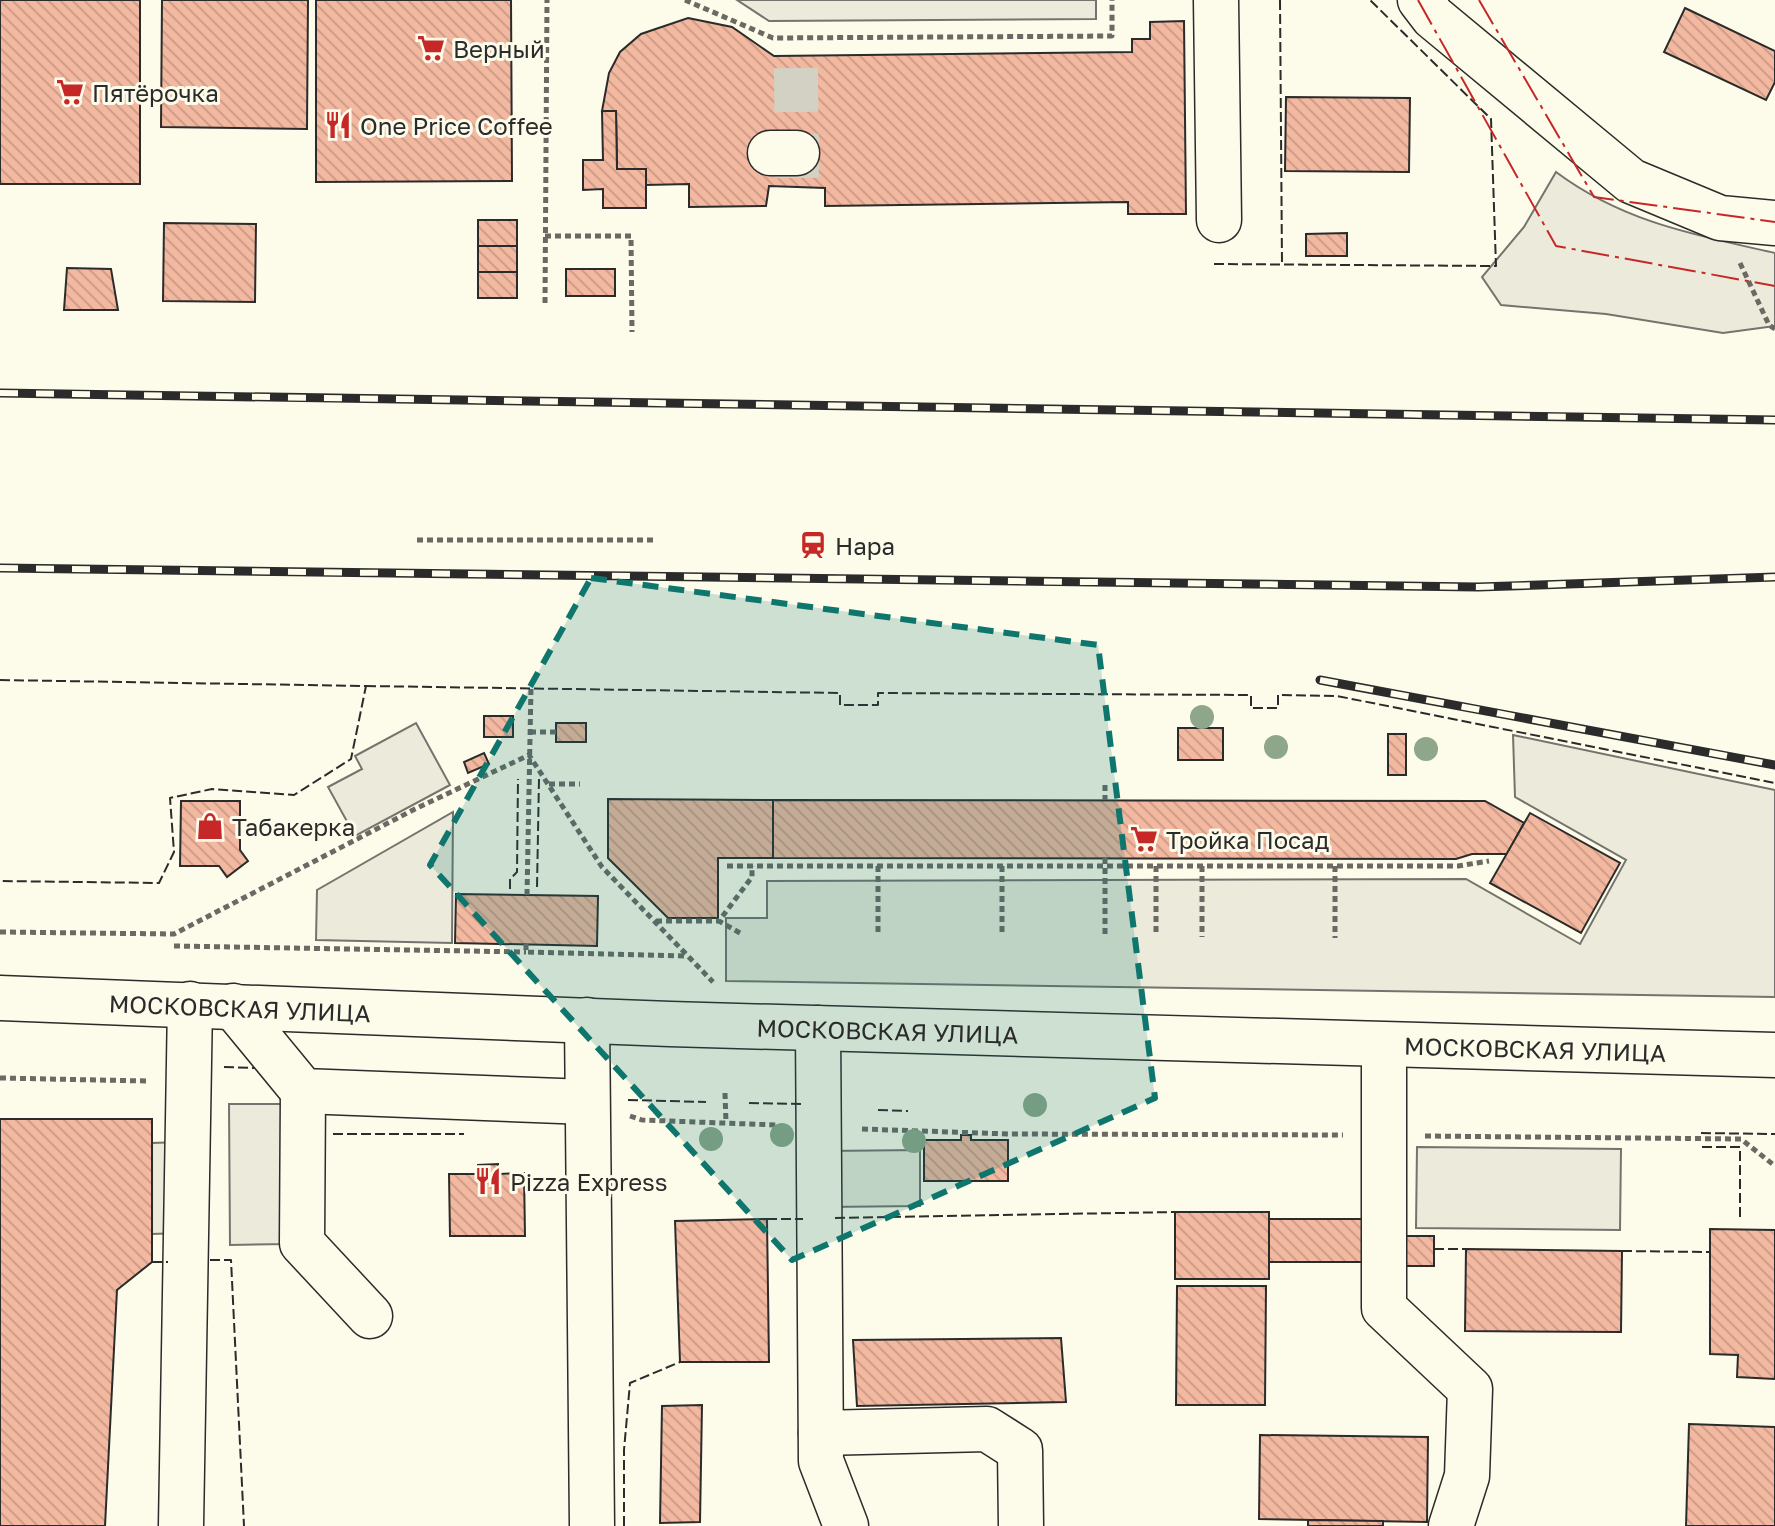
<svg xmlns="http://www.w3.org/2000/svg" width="1775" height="1526" viewBox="0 0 1775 1526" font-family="'Golos Text',sans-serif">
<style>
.green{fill:#ecebdb;stroke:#74746e;stroke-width:2}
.parking{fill:#eceadb;stroke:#74746e;stroke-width:2}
.building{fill:url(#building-back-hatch);stroke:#2b2b2b;stroke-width:2}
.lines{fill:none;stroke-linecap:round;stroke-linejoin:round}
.minor-tunnel{stroke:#d3d1c4;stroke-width:44;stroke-dasharray:44 22;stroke-linecap:butt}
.minor-casing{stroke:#2b2b2b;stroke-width:47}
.major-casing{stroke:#2b2b2b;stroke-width:47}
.path{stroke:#6a6964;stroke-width:5;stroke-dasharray:6 4;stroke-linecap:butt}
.minor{stroke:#fdfbea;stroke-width:44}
.major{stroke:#fdfbea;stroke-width:44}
.rail-casing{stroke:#2b2b2b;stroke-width:9}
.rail{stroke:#fdfbea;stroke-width:6;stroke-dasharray:18;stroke-linecap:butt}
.fence{stroke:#2b2b2b;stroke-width:2;stroke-dasharray:10 4;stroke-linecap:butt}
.power{stroke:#c62828;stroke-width:2;stroke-dasharray:28 6 4 6;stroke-linecap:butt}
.tree{fill:#8ea78a}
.marked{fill:#0f766e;fill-opacity:0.2;stroke:#0f766e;stroke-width:6;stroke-dasharray:16 10;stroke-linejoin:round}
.labels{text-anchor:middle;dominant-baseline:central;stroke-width:6;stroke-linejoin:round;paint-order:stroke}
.poi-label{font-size:24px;fill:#2b2b2b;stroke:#fdfbea;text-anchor:start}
.street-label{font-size:24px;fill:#2b2b2b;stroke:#fdfbea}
</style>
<defs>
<pattern id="building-back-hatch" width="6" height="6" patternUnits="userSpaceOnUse" patternTransform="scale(2)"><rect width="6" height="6" fill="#f2b8a0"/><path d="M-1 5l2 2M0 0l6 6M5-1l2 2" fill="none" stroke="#d09e8a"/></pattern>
</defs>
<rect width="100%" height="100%" fill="#fdfbea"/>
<path class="green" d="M1556 172C1623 222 1695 235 1775 253V326L1723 333 1606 314 1501 305 1482 277 1524 227Z"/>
<g class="parking">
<path d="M737 0H1096V19L769 21Z"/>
<path d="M416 723 450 785 355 836 328 787 362 769 355 756Z"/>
<path d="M1513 735 1775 790V997L726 981V918H767V881L1466 879 1580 944 1626 860 1515 797Z"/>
<path d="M453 812 452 943 316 940 317 890Z"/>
<path d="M229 1104H286L287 1244 230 1245Z"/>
<path d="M181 1142 182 1233 152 1234V1143Z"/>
<path d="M1417 1147 1621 1149 1620 1230 1416 1228Z"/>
<path d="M920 1150V1206L825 1207V1151Z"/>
</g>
<g class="building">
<rect x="0" y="0" width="140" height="184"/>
<path d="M162 0H308L307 129 161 127Z"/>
<path d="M316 0H511L512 181 316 182Z"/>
<path d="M1685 8 1775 51V82L1766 100 1664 52Z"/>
<path d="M688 18 732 27 774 56 1132 52V39H1150V22L1184 21 1186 214H1128V202L825 206V188L769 186 766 206 689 207V184L646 185V169H617L616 111H602L609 73 620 52 641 34Z"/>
<path d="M1286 97 1410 98 1409 172 1285 171Z"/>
<path d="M602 111H616L617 169H646V208H603V189L583 190V160H603Z"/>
<rect x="478" y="220" width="39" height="26"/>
<path d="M164 223 256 224 255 302 163 301Z"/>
<path d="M1347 233V256H1306V234Z"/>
<rect x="478" y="246" width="39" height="26"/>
<path d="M67 268 111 269 118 310H64Z"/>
<rect x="566" y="269" width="49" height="27"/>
<rect x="478" y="272" width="39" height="26"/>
<rect x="484" y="716" width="29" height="21"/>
<rect x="556" y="723" width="30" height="19"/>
<rect x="1178" y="728" width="45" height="32"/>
<rect x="1388" y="734" width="18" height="41"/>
<path d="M484 753 489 764 468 773 464 762Z"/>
<path d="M608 799 773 800V858H718V918H668L608 858Z"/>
<path d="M773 800 1485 801 1524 823 1507 854H1472L1456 859 773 858Z"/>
<path d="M181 801H240V850L248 861 227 877 219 866H180Z"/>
<path d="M1530 813 1620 863 1581 933 1490 883Z"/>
<path d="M456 894 598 896 597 946 455 943Z"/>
<path d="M0 1119H152V1262L117 1290 105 1526H0Z"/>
<path d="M961 1135H971V1140H1008V1181H924V1140H961Z"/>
<path d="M498 1164V1174L524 1173 525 1236H450L449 1174H478V1165Z"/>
<rect x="1175" y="1212" width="94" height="67"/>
<path d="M767 1219 769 1362H680L675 1221Z"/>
<rect x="1269" y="1219" width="95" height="43"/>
<path d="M1710 1229 1775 1230V1379L1737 1377 1738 1355 1710 1354Z"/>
<rect x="1398" y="1236" width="36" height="30"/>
<path d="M1466 1249 1622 1251 1621 1332 1465 1331Z"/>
<path d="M1177 1286H1266L1265 1405H1176Z"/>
<path d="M1061 1338 1066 1402 857 1406 853 1340Z"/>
<path d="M702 1405 700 1522 660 1523 662 1406Z"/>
<path d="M1689 1424 1775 1427V1526H1686Z"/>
<path d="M1260 1435 1428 1437 1427 1522 1259 1519Z"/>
<path d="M1308 1520 1383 1521V1526H1308Z"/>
</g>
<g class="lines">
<path class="minor-tunnel" d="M796 68 797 187"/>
<g class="minor-casing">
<g id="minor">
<path d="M1216 0 1219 220"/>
<path d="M1420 0 1433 17 1631 181 1720 218 1775 223"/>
<path d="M770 153H797"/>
<path d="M233 1006 303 1091 587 1102"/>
<path d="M587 1020 592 1526"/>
<path d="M818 1028 821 1461 846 1526"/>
<path d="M1384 1045V1308L1470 1389 1467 1476 1451 1526"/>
<path d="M303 1091 302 1243 370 1316"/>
<path d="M821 1433 987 1429 1020 1450 1021 1526"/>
<path d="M181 1526 190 1004"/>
</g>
</g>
<g class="major-casing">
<g id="major">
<path id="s1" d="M0 998 670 1024 1775 1055"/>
</g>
</g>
<g class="path">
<path d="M685 0 773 38 1112 36V0"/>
<path d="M545 236H631L632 332"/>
<path d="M1740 263 1769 325 1775 329"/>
<path d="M545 303 547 0"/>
<path d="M417 540H655"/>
<path d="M530 732H556"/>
<path d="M549 784H580"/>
<path d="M1105 785V800"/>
<path d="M1105 858V936"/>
<path d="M727 866H1458L1489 861"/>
<path d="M878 866V934"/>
<path d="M1002 866V935"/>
<path d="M1156 866V936"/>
<path d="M1202 866V937"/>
<path d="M1335 866V938"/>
<path d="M527 895 531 687"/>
<path d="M656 921H719"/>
<path d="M0 932 174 934 415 809 529 755 602 867 713 982"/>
<path d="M740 933 719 921 752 877V866"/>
<path d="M526 944V952L687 956"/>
<path d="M174 946 526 952"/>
<path d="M0 1078 147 1081"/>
<path d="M725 1093 726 1123"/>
<path d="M630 1116 642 1120 776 1125"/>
<path d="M862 1129 1010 1134 1343 1135"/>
<path d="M1425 1136 1741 1139 1775 1166"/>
</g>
<use href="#minor" class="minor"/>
<use href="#major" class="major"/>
<g class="rail-casing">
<g id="rail">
<path d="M0 393 1775 420"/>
<path d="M0 568 1478 587 1775 577"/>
<path d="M1320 680 1775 765"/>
</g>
</g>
<use href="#rail" class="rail"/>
<g class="fence">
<path d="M1280 0 1282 264"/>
<path d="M1214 264 1496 266 1491 119 1370 0"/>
<path d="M0 680 366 686 351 759 294 795 212 789 170 798 174 852 159 883 0 881"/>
<path d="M366 686 840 693V705H878V693L1251 695V708H1278V695L1337 696 1775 783"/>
<path d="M537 887 539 779"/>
<path d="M510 889V879L517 872 518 779"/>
<path d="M224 1067 254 1068"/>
<path d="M628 1100 706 1102"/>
<path d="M749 1103 803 1104"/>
<path d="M878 1110 908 1111"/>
<path d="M1701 1133 1775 1134"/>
<path d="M333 1134H464"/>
<path d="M1702 1147H1740V1218"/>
<path d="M835 1218 1175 1212"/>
<path d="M767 1219H803"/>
<path d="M1434 1249H1466"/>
<path d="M1622 1251 1711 1252"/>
<path d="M210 1260H231L244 1526"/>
<path d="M152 1262H168"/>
<path d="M624 1526V1450L630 1383 680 1362"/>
</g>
<g class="power">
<path d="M1418 0 1556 246 1775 286"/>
<path d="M1479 0 1594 197 1775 222"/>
</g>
</g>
<g class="tree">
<circle cx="1202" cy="717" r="12"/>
<circle cx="1276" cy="747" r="12"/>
<circle cx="1426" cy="749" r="12"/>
<circle cx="1035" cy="1105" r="12"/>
<circle cx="782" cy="1135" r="12"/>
<circle cx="711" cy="1139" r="12"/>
<circle cx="914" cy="1141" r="12"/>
</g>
<path class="marked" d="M591 578 1098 645 1155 1098 792 1260 430 865Z"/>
<defs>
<g id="supermarket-bare" transform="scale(2.16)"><path d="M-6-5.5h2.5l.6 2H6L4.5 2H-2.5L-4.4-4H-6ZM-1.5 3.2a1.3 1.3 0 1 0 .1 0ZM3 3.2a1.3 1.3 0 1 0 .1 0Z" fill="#c62828" stroke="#fdfbea" stroke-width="2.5" paint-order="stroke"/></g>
<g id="restaurant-bare" transform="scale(2.16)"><path d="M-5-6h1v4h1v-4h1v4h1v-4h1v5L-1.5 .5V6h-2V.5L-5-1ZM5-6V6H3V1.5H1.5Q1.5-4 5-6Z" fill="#c62828" stroke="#fdfbea" stroke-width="2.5" paint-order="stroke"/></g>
<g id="station-bare" transform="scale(2.16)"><path d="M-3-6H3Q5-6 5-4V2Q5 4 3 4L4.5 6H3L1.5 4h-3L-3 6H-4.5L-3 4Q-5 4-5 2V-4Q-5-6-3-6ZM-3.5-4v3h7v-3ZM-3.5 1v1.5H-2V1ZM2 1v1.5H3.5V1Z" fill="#c62828" stroke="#fdfbea" stroke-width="2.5" paint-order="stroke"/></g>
<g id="shop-bare" transform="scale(2.16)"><path d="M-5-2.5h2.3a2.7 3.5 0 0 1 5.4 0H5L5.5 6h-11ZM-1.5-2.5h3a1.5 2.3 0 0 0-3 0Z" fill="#c62828" stroke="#fdfbea" stroke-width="2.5" paint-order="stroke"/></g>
</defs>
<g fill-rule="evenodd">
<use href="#supermarket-bare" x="431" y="48"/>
<use href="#supermarket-bare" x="70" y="92"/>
<use href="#restaurant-bare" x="338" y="125"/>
<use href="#station-bare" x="813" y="545"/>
<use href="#shop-bare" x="210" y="826"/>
<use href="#supermarket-bare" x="1144" y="839"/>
<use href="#restaurant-bare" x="488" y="1181"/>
</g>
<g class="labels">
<g class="poi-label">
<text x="453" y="48">Верный</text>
<text x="92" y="92">Пятёрочка</text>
<text x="360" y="125">One Price Coffee</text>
<text x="835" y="545">Нара</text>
<text x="232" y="826">Табакерка</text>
<text x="1166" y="839">Тройка Посад</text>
<text x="510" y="1181">Pizza Express</text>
</g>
<g class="street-label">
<text stroke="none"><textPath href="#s1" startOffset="240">МОСКОВСКАЯ УЛИЦА</textPath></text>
<text stroke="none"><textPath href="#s1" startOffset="888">МОСКОВСКАЯ УЛИЦА</textPath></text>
<text stroke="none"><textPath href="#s1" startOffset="1536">МОСКОВСКАЯ УЛИЦА</textPath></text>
</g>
</g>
</svg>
